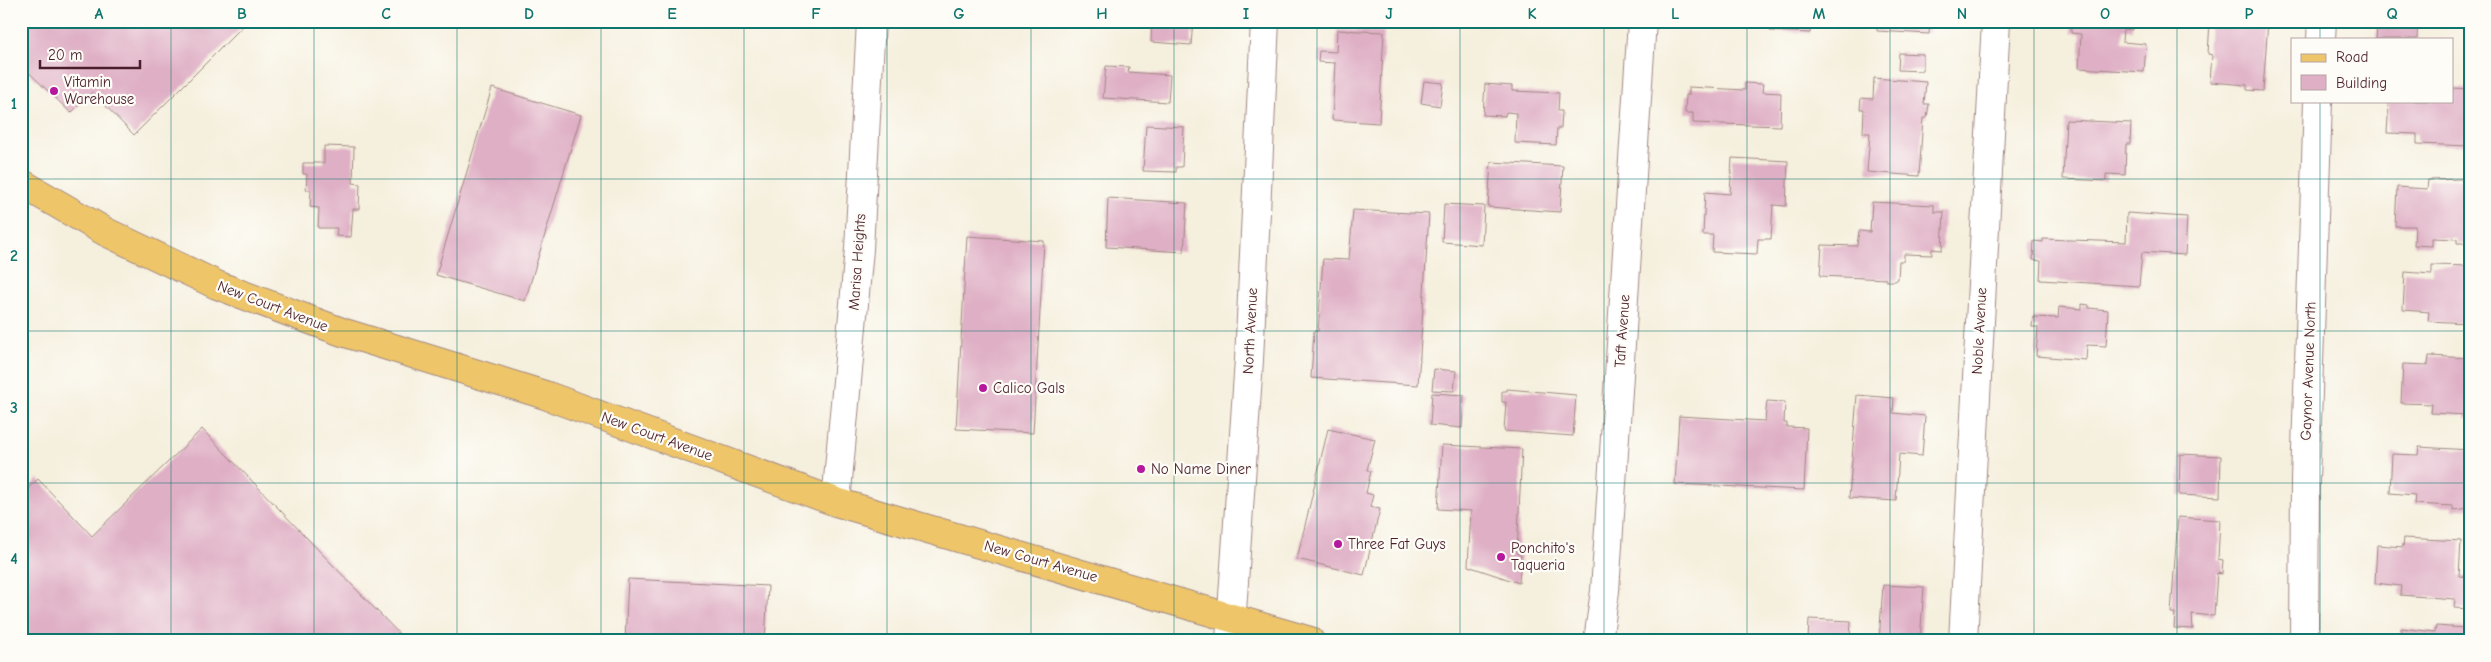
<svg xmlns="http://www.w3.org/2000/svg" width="2491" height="662" viewBox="0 0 2491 662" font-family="'Comic Neue',sans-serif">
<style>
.building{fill:#dfafc5}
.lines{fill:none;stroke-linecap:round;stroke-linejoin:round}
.minor-casing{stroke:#a08784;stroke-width:30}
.major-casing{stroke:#a08784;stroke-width:30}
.minor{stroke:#fff;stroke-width:28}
.major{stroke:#eec569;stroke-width:28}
.grid{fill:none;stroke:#0f766e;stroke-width:1;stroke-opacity:0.55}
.poi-dot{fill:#b5179e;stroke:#fdfcf7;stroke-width:2}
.labels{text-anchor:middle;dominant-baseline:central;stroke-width:4.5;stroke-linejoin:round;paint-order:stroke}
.poi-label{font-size:15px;fill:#4a1f2b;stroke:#fdfcf7;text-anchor:start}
.street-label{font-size:15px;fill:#4a1f2b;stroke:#fdfcf7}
.neatline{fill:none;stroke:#0f766e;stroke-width:2}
.grid-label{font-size:16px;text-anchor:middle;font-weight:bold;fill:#0f766e}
</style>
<rect width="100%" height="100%" fill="#fdfcf7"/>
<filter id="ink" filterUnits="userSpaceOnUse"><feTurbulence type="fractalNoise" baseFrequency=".02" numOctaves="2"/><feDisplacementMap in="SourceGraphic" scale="10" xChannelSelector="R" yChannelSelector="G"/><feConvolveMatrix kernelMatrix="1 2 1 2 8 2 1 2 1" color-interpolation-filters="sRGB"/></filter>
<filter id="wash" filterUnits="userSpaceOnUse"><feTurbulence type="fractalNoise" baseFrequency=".0096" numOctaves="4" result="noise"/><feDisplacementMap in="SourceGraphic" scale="20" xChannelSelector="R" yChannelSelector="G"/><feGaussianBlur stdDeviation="1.12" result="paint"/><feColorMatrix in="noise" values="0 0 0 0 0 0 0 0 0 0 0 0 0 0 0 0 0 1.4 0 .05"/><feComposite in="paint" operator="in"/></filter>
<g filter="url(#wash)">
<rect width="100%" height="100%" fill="#f5efdd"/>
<g id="blocks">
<g class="building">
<path d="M31 21H248L134 135 92 92 71 113 21 65V31Z"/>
<path d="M1152 21H1193L1191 45 1151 42Z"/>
<path d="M1770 21H1811L1810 33 1770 31Z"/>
<path d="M1877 21H1930L1929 34 1877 31Z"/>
<path d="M2071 21H2132V30L2123 29 2122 42 2146 44 2144 72 2079 68 2081 34 2071 33Z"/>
<path d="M2210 21H2268L2263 91 2247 90V85L2210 82 2212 55 2208 54Z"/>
<path d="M2367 21H2418L2417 39H2376L2377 27 2367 26Z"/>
<path d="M1337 30 1384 32 1379 123 1332 120 1335 63 1318 62 1319 51 1336 52Z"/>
<path d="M1899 53 1923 54V71L1898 70Z"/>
<path d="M1106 66 1129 67 1128 72 1170 75 1168 102 1103 98Z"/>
<path d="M1874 78 1926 82 1924 104H1929L1927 118H1923L1919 176 1867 172 1870 133H1863L1864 109H1860L1861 98 1873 99Z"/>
<path d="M1424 81 1443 83 1440 106 1421 103Z"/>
<path d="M1745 83 1763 84 1762 92 1781 93 1780 126 1693 123V113H1685L1686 95H1689V87L1745 90Z"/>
<path d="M1485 84 1512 86V91L1559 93 1558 111H1562L1561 128H1557L1556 145 1515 143 1516 113 1506 112 1505 116 1483 115Z"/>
<path d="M492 88 581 115 525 301 436 275Z"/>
<path d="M2452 88 2470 89V146L2417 144V134L2387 133 2389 101H2452Z"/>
<path d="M2066 120 2131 123 2130 144H2126L2125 175 2106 174V181L2063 179Z"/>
<path d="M1146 125 1184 127 1182 167H1176V172L1143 171Z"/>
<path d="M324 146 354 147 353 183 360 184 359 209H353L351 237 336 236 337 228H318L319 208 310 207 311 190H306L307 174H303V163H324Z"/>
<path d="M1732 158 1788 161 1786 206 1773 205 1771 239H1758L1757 254 1712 252 1713 235H1703L1705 192 1730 194Z"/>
<path d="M1491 162 1563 166 1560 212 1488 207Z"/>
<path d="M2461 179 2469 180 2470 240H2466V243H2457V239L2432 238V246L2414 245 2415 226H2395L2397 187 2427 189 2428 180Z"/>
<path d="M1108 198 1187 203 1184 252 1106 247Z"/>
<path d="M1872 202 1934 205V212H1944L1942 250 1932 249V255L1904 254V261H1899L1898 279 1895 281H1886V279L1820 276 1822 245 1857 246 1859 231 1870 232Z"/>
<path d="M1444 204 1484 206 1482 245 1442 242Z"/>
<path d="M1353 210 1429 214 1418 385 1311 378 1314 331H1318L1323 259 1349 260Z"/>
<path d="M2127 213 2187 217 2185 255 2142 252 2139 286 2040 280 2041 261 2033 260 2034 241 2043 242V239L2126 242Z"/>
<path d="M967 236 1044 241 1033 433 956 429Z"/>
<path d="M2432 265 2470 266V326L2468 323 2428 321 2429 312 2403 310 2405 272 2432 274Z"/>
<path d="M2082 304 2089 305V308L2108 310 2106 346 2087 345 2086 360 2036 356 2038 327H2032L2033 317 2058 318 2059 307 2082 309Z"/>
<path d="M2429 356 2470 358V419H2465V415L2431 413 2432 404 2401 403 2403 364 2428 365Z"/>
<path d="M1434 369 1456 371 1454 391 1432 390Z"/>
<path d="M1507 389 1576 395 1573 436 1504 431 1506 402H1502V391H1507Z"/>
<path d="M1432 393 1464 395 1462 428 1430 425Z"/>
<path d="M1857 395 1894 398 1893 413 1925 416 1922 456 1899 454 1896 501 1849 498Z"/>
<path d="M1767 401 1785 402 1784 423H1787V427L1807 428 1804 490 1675 484 1679 416 1765 421Z"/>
<path d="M202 429 406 641H21V495L38 479 92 536Z"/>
<path d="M1328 429 1375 439 1367 470 1371 471 1366 493 1373 495 1370 507 1380 509 1364 575 1297 559Z"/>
<path d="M1442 445 1522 449 1517 554H1521L1519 583 1468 566 1471 511 1438 509Z"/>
<path d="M2419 447 2470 450V508L2453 510V506L2414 504 2415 495 2390 493 2392 454 2418 455Z"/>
<path d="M2180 454 2221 456 2220 497 2179 495Z"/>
<path d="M2178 517 2220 520 2218 559 2223 560 2222 574 2217 573 2214 616 2192 614 2193 629 2174 628 2175 613H2171Z"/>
<path d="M2404 538 2461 541 2459 576 2470 577V609L2454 608 2455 599 2400 595 2401 586 2375 583 2377 545 2403 547Z"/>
<path d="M628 579 768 586 765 641H625Z"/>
<path d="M1883 585 1924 587 1920 641H1879Z"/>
<path d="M1809 619 1851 621 1850 641H1808Z"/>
<path d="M2436 626 2465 628 2464 631 2470 632V641H2373L2374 636 2400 639 2401 628 2435 632Z"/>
</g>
</g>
</g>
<g filter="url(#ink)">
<use href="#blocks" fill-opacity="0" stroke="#a08784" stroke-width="1"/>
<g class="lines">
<g class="minor-casing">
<g id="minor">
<path d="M2321 39 2322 21"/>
<path d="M836 502 859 249 871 21"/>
<path d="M1230 641 1249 360 1265 21"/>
<path d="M1598 641 1605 591 1642 21"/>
<path d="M1963 641 1996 21"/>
<path d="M2304 641 2305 479 2318 101"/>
</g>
</g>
<g class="major-casing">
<path id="major" d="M21 183 106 232 217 285 342 332 545 395 836 502 1310 641"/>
</g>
<use href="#minor" class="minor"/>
<use href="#major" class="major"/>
</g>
</g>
<path class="grid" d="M171 21V641M314 21V641M457 21V641M601 21V641M744 21V641M887 21V641M1031 21V641M1174 21V641M1317 21V641M1460 21V641M1604 21V641M1747 21V641M1890 21V641M2034 21V641M2177 21V641M2320 21V39M2320 101V641M21 179H2470M21 331H2470M21 483H2470"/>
<g class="poi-dot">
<circle cx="54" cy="91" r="5"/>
<circle cx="983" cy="388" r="5"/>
<circle cx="1141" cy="469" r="5"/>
<circle cx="1338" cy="544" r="5"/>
<circle cx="1501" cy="557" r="5"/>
</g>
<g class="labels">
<g class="poi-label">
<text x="64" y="82">Vitamin<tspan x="64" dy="17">Warehouse</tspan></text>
<text x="993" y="388">Calico Gals</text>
<text x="1151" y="469">No Name Diner</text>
<text x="1348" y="544">Three Fat Guys</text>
<text x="1511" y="548">Ponchito's<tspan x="1511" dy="17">Taqueria</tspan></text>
</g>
<g class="street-label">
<text transform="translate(857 262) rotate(-86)">Marisa Heights</text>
<text transform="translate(273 306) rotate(21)">New Court Avenue</text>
<text transform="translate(1250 331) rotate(-87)">North Avenue</text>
<text transform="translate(1622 331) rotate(-86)">Taft Avenue</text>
<text transform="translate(1979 331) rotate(-87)">Noble Avenue</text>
<text transform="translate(2308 371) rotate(-88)">Gaynor Avenue North</text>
<text transform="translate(657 436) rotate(20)">New Court Avenue</text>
<text transform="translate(1041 561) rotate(16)">New Court Avenue</text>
</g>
</g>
<rect width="2491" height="662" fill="none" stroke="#fdfcf7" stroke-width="55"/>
<rect x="2291" y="38" width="162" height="65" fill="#fdfcf7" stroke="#b5a4a5"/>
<rect x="2301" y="54" width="25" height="8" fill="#eec569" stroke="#b5a4a5"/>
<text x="2336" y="62" font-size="15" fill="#4a1f2b">Road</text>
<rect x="2301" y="75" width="25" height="15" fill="#dfafc5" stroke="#b5a4a5"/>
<text x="2336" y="88" font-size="15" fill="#4a1f2b">Building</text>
<path d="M40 60v8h100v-8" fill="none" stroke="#4a1f2b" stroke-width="2.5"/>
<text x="48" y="60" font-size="15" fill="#4a1f2b" stroke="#fdfcf7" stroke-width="4" paint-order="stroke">20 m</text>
<rect x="28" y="28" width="2436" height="606" class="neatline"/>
<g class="grid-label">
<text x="99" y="19">A</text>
<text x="242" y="19">B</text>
<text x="386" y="19">C</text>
<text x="529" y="19">D</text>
<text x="672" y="19">E</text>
<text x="816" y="19">F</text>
<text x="959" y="19">G</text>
<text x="1102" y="19">H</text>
<text x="1246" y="19">I</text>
<text x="1389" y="19">J</text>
<text x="1532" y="19">K</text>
<text x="1675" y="19">L</text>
<text x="1819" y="19">M</text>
<text x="1962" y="19">N</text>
<text x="2105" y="19">O</text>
<text x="2249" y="19">P</text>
<text x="2392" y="19">Q</text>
<text x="14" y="109">1</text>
<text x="14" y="261">2</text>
<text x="14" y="413">3</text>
<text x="14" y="564">4</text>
</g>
</svg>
